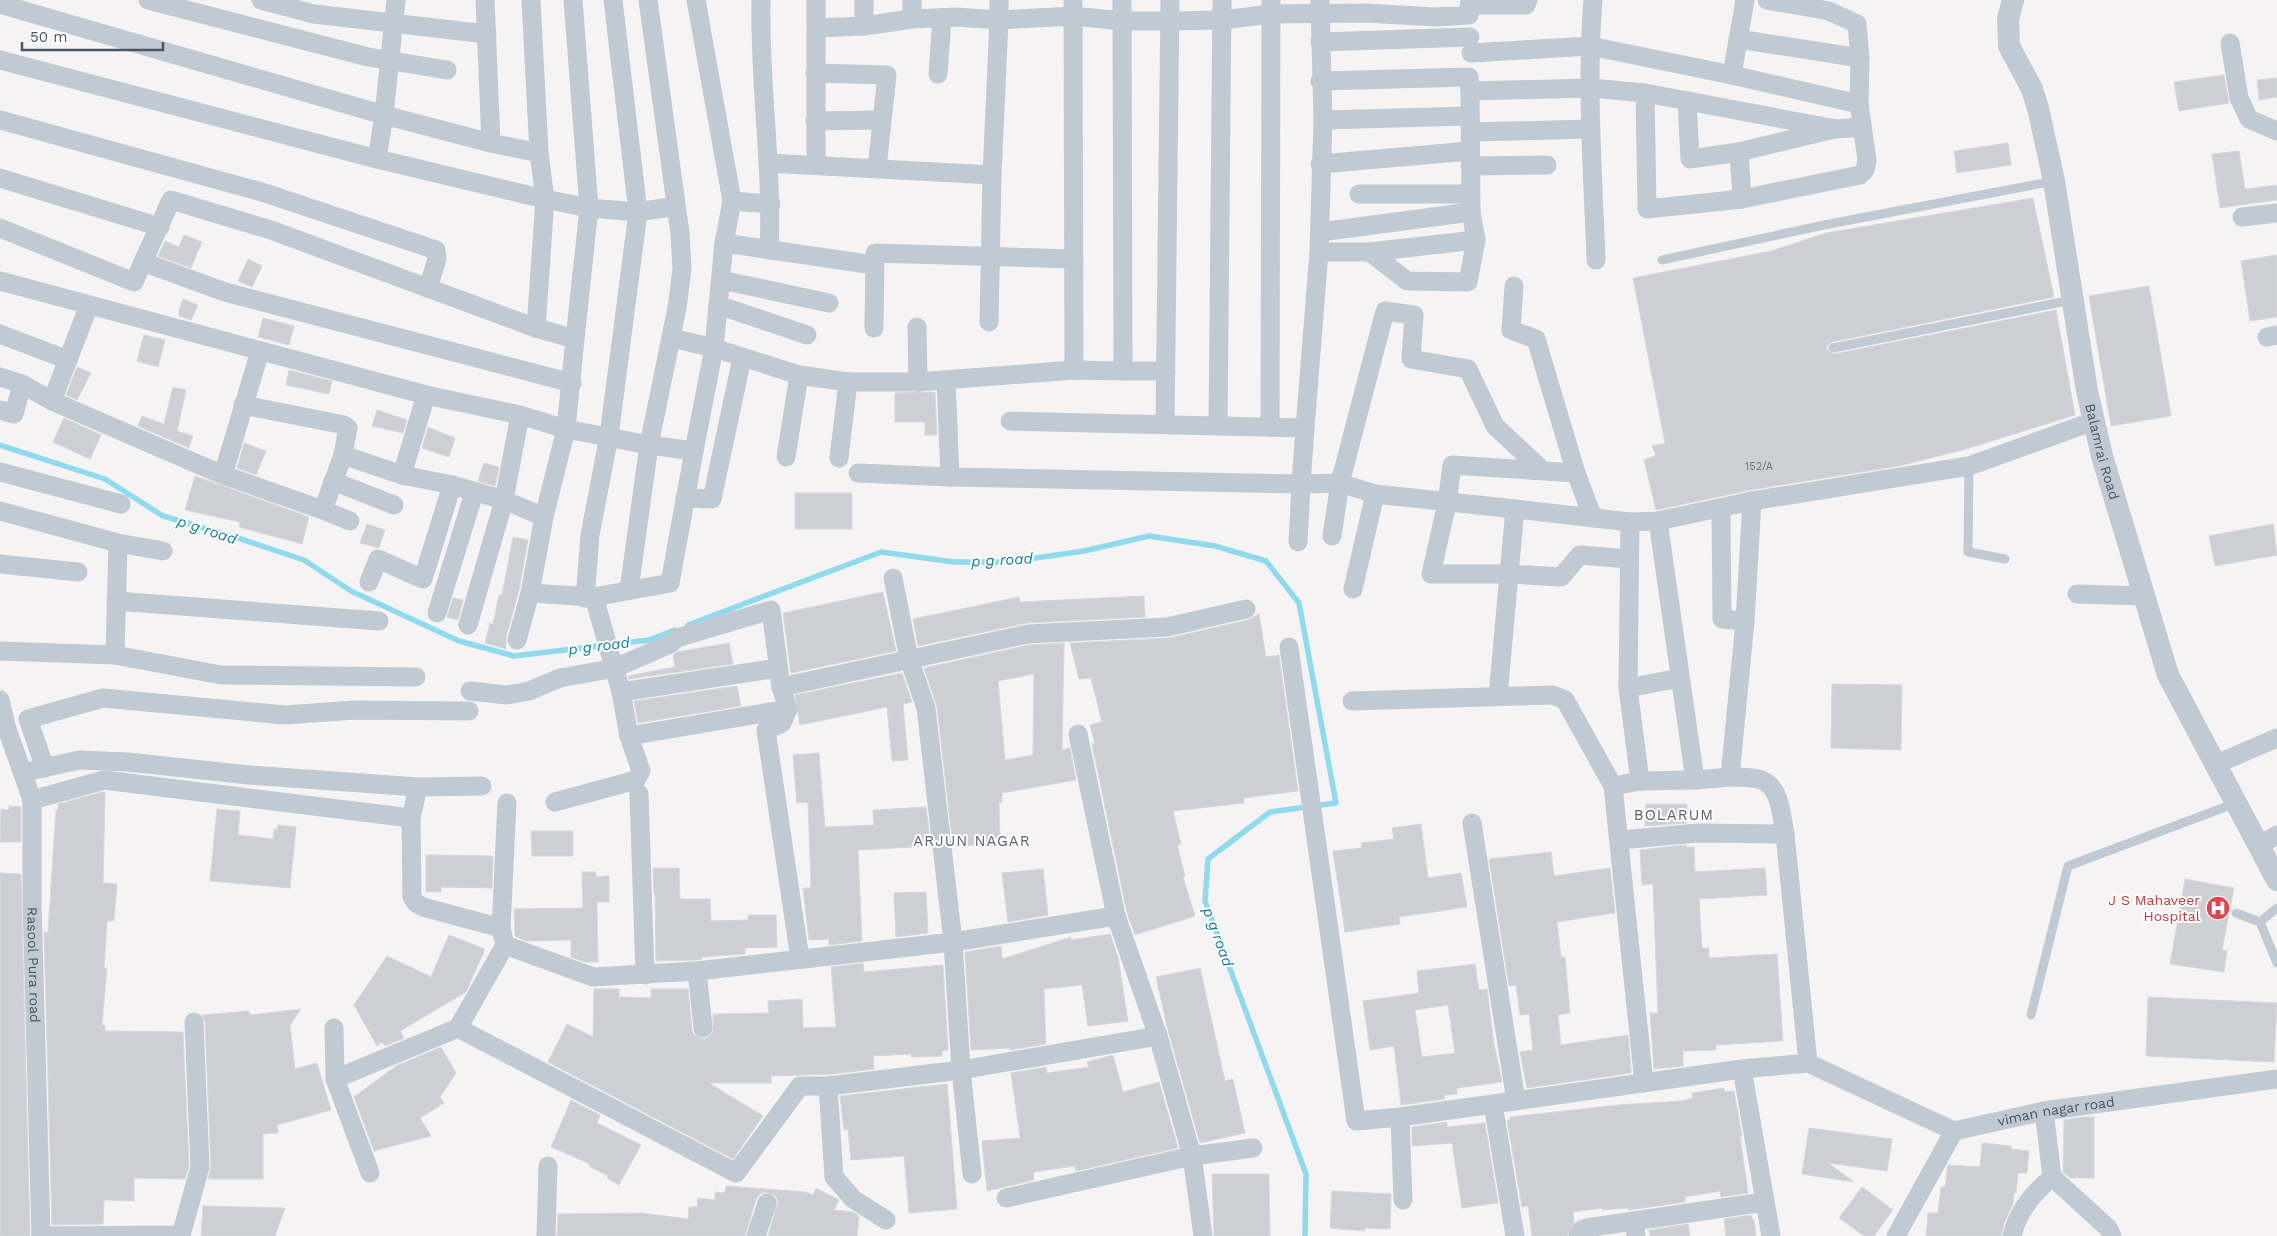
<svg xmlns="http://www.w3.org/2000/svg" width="2277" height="1236" viewBox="0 0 2277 1236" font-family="'Work Sans',sans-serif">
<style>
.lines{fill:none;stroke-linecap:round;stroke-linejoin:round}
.stream{stroke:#90daee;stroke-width:5.5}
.building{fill:#cdcfd5;stroke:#d7d9de;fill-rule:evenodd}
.service{stroke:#c1cad2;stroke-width:9}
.minor{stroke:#c1cad2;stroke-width:19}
.tertiary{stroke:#c1cad2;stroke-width:22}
.labels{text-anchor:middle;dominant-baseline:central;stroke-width:4;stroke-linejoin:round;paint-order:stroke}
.number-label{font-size:11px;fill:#6b747e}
.street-label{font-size:14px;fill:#4a5661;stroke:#fff}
.health-label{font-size:14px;fill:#be3a42;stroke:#fff;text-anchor:end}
.water-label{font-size:15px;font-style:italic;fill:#0c7c9b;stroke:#fff}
.neighbourhood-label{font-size:15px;letter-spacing:1px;fill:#5f6368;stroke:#fff}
</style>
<rect width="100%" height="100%" fill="#f5f3f3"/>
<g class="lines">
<g class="stream">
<path d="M0 445 105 479 163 516 238 538 304 560 351 591 459 641 514 656 649 640 675 630"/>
<path d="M688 625 881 552 954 562H1007L1084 551 1149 536 1215 546 1266 561 1299 603 1336 803 1270 812 1208 859 1205 901 1306 1174 1305 1236"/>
</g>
</g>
<g class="building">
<path d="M2224 75 2229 103 2179 111 2174 82Z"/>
<path d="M2277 78V97L2259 100 2257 80Z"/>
<path d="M2008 143 2011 165 1957 173 1954 151Z"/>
<path d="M2239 151 2245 189 2277 185V200L2220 208 2212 154Z"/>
<path d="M2033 198 2054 297 1832 342 1827 346V350L1834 354 2056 310 2075 415 1966 449 1899 466 1750 490 1656 510 1644 460 1656 455 1652 446 1665 443 1633 278 1771 251 1826 233Z"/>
<path d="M184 235 202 242 191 268 158 256 165 241 179 247Z"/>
<path d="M2277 255V317L2250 321 2241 261Z"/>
<path d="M248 259 262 266 252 287 238 281Z"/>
<path d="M2149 286 2171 416 2111 426 2089 296Z"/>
<path d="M183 299 198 305 191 320 179 316V310Z"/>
<path d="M263 318 294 326 289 345 258 337Z"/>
<path d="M144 335 165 340 158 367 137 361Z"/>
<path d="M77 367 91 373 77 400 66 395Z"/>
<path d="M289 370 332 381 329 394 286 385Z"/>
<path d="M173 387 186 390 177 431 193 436 189 448 138 426 142 416 164 424Z"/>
<path d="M935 392 937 435H925V422H895V393Z"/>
<path d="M377 410 407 420 403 433 372 426Z"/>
<path d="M64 418 101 435 90 459 53 442Z"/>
<path d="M428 427 455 438 449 457 422 448Z"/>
<path d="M244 443 266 451 256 475 237 468Z"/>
<path d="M484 463 499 467 495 486 478 481Z"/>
<path d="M195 476 309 517 302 544 239 527 240 522 185 510Z"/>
<rect x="795" y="493" width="57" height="36"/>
<path d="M367 524 385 530 379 548 360 543Z"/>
<path d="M2273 524 2277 555 2215 566 2209 536Z"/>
<path d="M513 537 528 540 519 590 506 637V649L485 643 490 623 493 624 499 595H502Z"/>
<path d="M883 592 896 651 791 673 783 613Z"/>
<path d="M1144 596 1145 617 1027 623 918 646 913 619 1019 597 1020 602Z"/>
<path d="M453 598 463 600 458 620 447 617Z"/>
<path d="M1259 614 1266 657 1279 655 1298 791 1244 798V803L1173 811 1181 844 1177 845 1185 876 1183 877 1195 916 1135 935 1127 913 1092 744H1095L1090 725 1102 722 1091 678 1079 679 1070 643 1169 638 1248 620Z"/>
<path d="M729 643 733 664 629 679 628 676 675 667 673 655 677 652Z"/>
<path d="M1064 643 1062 750 1070 748 1076 780 1002 793V802L999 803 1000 844 953 846 937 707 924 668 1029 645ZM1034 674 1033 755 1005 760 998 681Z"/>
<path d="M902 673 912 702 903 704 908 760 892 761 887 707 800 725 795 695Z"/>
<path d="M1832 684 1902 685 1901 750 1831 748Z"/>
<path d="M737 686 741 706 638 723 634 701Z"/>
<path d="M819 753 825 827 874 825 873 810 926 807 931 846 858 850 862 941 829 945V939L809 940 803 888H811L808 802 797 803 793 755Z"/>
<path d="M102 792H105L103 883 117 884 114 921H107L104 968H107L102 1025H105V1031L183 1032 189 1166 185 1179 134 1178V1201L104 1200 103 1224 52 1225 44 932 48 933 56 810H58V804Z"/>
<path d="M1646 804H1687V823L1645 826Z"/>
<path d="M9 806 21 807V842H0L1 809 9 810Z"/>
<path d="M217 809 240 811 238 835 273 839 274 829 277 830 278 825 296 827 290 888 210 881Z"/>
<path d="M1421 824 1428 878 1461 873 1467 907 1399 917 1400 924 1345 932 1333 851 1362 848 1361 843 1394 839 1392 828Z"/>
<path d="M531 831H573V856H532Z"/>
<path d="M1686 845V847H1694L1695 872 1765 868 1767 895 1699 899 1702 948H1709V958L1777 954 1783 1041 1716 1045V1050L1683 1051V1066L1654 1069 1650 1013H1658L1653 884 1642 885 1640 850Z"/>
<path d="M1551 852 1554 876 1610 868 1615 913 1557 922 1561 957H1565L1570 1013 1558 1015 1561 1045 1628 1035 1631 1069V1073L1527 1088 1520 1052 1533 1050 1529 1014 1520 1015 1516 985 1509 986 1489 859Z"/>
<path d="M426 855 493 856 492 888 441 887V892H426Z"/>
<path d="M653 868H679L680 899H710L711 921 748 920V915H776L777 947 745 948V954L702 957V959L696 960 656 961 655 894H654Z"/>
<path d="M1043 869 1048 915 1008 922 1002 873Z"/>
<path d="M582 872H596V877L609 876V902H597L598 962H585L571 957V940L526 941 515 936 514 909 583 908Z"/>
<path d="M0 873 21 874 30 1236H0Z"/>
<path d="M2185 879 2234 888 2222 950 2227 951 2224 972 2170 964Z"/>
<path d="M926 892 928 933 896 937 894 893Z"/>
<path d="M1110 934 1118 957 1128 1021 1088 1026 1082 985 1044 989 1046 1044 1010 1050V1048L971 1050 965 952 1001 946 1002 959 1071 937V940Z"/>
<path d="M449 935 485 949 466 992 400 1031 404 1038 385 1046 382 1042 377 1046 354 1005 387 956 431 977Z"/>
<path d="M863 963 864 972 943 965 948 1050 942 1051V1056L911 1057V1054L873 1056 874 1069 833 1074 771 1076V1083H709L763 1116 733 1159 548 1062 567 1024 593 1037 594 989H619V997L651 998V989H688L692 1030 694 1035 704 1039 709 1037 713 1032V1014L769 1013 768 1001 802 999 803 1028 836 1027 831 967Z"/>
<path d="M1475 964 1479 990 1487 989 1494 1044 1502 1082 1457 1088V1094L1444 1095 1445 1099 1401 1105 1394 1046 1370 1050 1363 1001 1419 993 1417 971ZM1448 1005 1455 1053 1422 1057 1415 1010Z"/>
<path d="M1200 968 1225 1081 1233 1079 1245 1133 1200 1143 1167 1027 1156 977Z"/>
<path d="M2148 997 2277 1003 2274 1062 2146 1056Z"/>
<path d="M301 1009 290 1025 295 1069 317 1063 331 1110 277 1125 278 1133 263 1134V1179H208L211 1167 205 1022 202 1015 249 1011 250 1015Z"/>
<path d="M441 1047 456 1073 440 1097 444 1103 420 1118 431 1136 374 1151 354 1097 396 1066Z"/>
<path d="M1113 1055 1123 1092 1159 1082 1178 1148 1076 1171 1075 1166 1033 1172 1034 1180 987 1191 982 1141 1020 1138 1011 1073 1046 1067 1047 1073 1089 1067 1087 1062Z"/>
<path d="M947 1084 957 1209 909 1213 904 1156 851 1160 848 1129 844 1130 840 1096Z"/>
<path d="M1724 1088 1725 1092 1734 1091 1742 1136H1740L1748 1193 1721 1197 1720 1191 1685 1197V1202L1629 1210 1628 1208 1602 1210V1208L1573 1212 1574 1222 1567 1236H1532L1528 1206 1522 1207 1507 1120H1510V1117L1618 1105 1681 1101 1693 1098 1692 1093Z"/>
<path d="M571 1100 600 1115 597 1123 641 1145 619 1185 607 1178 608 1176 589 1166 590 1164 551 1147Z"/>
<path d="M2085 1117H2094V1178H2070L2063 1172 2064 1120Z"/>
<path d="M1447 1122V1127L1485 1123 1498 1203 1462 1208 1452 1143 1412 1146V1127Z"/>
<path d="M1809 1128 1892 1139 1887 1171 1828 1163 1854 1182 1802 1174Z"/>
<path d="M1982 1143 2011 1146V1149L2029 1151 2027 1173H2018L2016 1193H2014L2013 1204 2004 1223 2001 1236H1926L1928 1213H1938L1941 1187H1945L1948 1165 1980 1167Z"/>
<path d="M1212 1174H1269L1270 1236H1214Z"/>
<path d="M726 1186 806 1192 813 1195 816 1188 839 1200 834 1210 853 1212 859 1216 857 1236H768L778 1201 775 1195 765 1192 760 1194 756 1199 745 1236H557L558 1214 641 1213 688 1219 689 1207H697L698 1198 715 1200V1192L725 1193Z"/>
<path d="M1862 1187 1893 1210 1874 1236H1864L1839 1218Z"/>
<path d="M1332 1191 1391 1194 1390 1229 1365 1228V1231L1330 1228Z"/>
<path d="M203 1206 285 1208 275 1236H201Z"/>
<path d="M1751 1215 1752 1219H1754L1756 1236H1726L1724 1219Z"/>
<path d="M1688 1224 1690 1236H1650L1649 1230Z"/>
</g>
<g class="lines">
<g class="service">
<path d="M1662 260 1824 225 2054 181"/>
<path d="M1833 348 2072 300"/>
<path d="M1969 466 1968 552 2005 559"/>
<path d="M2236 913 2260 922 2277 963"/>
<path d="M2260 922 2277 908"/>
<path d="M2031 1015 2068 866 2236 803"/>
</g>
<g class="minor">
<path d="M148 0 368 57 447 70"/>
<path d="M261 0 314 14 487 34"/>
<path d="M485 0 491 143"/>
<path d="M531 0 539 153 545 199 536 328"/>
<path d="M573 0 589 208 575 339"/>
<path d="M696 0 732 201 771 204"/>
<path d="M761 0C759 83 773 166 769 250"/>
<path d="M816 0V165"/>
<path d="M999 0V20L1073 16 1123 21H1171L1222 20 1271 14 1366 13 1435 17 1469 15V5H1526L1528 0"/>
<path d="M1073 0 1074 370"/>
<path d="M1593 0C1586 86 1593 174 1596 260"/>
<path d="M0 4 384 115 491 143 539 153"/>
<path d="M912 19V0"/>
<path d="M864 26V0"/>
<path d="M816 28 864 26 912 19 956 17 999 20 992 175 989 322"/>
<path d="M1738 39 1860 58"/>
<path d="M1320 42 1470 37"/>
<path d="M2230 43 2239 98 2249 119 2277 131"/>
<path d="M1471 53 1590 46 1732 75 1745 0"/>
<path d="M0 60 377 159 545 199 589 208 638 212 676 206"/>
<path d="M815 73 887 75 877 168"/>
<path d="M938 74 942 18"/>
<path d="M1732 75 1859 104"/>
<path d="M1320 81 1469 77 1470 91"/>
<path d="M1645 93 1647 209 1742 199 1860 175 1865 170 1867 160 1859 104 1860 58 1857 24 1829 11 1767 0"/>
<path d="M1687 101 1690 159 1739 152 1830 130"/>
<path d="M0 120 265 193 436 250 437 259 428 288"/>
<path d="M1323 120 1469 116 1471 132 1591 129"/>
<path d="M815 121 881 120"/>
<path d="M1739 152 1742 199"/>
<path d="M377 159 384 115 396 0"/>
<path d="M768 163 992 175"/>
<path d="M1320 164 1470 151"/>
<path d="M1470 166 1547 165"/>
<path d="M0 178 160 227"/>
<path d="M1359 194H1470"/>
<path d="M2242 217 2277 213"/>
<path d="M0 228 134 282 171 200 271 230 536 328 575 339 566 429 649 445 694 451 670 583 594 597 530 593"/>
<path d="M1320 232 1471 212"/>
<path d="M724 243 732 201"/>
<path d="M1319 252 1323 120 1320 0"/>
<path d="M1370 252 1407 281 1468 282 1476 240"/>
<path d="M143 262 225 292 572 383"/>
<path d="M721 280 829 303"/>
<path d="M0 281 426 395 520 415 566 429 544 517 530 593 517 640"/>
<path d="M1514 286 1511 330 1536 339 1576 473"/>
<path d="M718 305 807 335"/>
<path d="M917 327 918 382"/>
<path d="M874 328 875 253 1074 259"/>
<path d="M0 334 68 360"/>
<path d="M2267 337 2277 335"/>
<path d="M672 338 714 348 799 375 848 382"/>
<path d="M1123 371H1166"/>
<path d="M0 377 22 384 52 401 223 475 323 510 343 455 402 475 452 485 504 500 544 517"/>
<path d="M946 380 950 477"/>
<path d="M52 401 89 305"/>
<path d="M243 405 344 425 348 428 343 455"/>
<path d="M0 410 14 414 22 384"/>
<path d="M1165 424 1170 0"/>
<path d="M1218 426 1222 0"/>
<path d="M1270 427 1271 0"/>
<path d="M1305 428 1319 252H1370L1476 240 1471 212 1470 91 1591 88 1645 93 1836 129 1862 127"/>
<path d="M694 451 714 348 724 243 874 265"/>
<path d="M786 457 799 375"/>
<path d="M839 458 848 382H918L1074 370 1123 371 1122 0"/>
<path d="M0 472 121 504"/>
<path d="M858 473 950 477 1301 484 1305 428 1010 421"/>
<path d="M223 475 260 351"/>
<path d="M402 475 426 395"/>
<path d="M333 481 394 505"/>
<path d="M685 498 712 499 742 358"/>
<path d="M1721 508 1722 619 1745 621"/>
<path d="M323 510 350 521"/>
<path d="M0 511 118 543 163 551"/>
<path d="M1658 521 1695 780"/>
<path d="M1332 536 1340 483 1385 311 1414 315 1411 359 1468 369 1495 426 1541 469"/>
<path d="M1298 542 1301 484 1340 483 1375 494 1515 509"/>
<path d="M1629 559 1580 555 1561 577 1509 574 1515 509 1630 522"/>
<path d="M0 564 78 572"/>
<path d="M893 578 909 659 926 708 953 942 1116 916 1158 1036 1192 1156 1203 1236"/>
<path d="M369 582 378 559 423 579 452 485"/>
<path d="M1353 589 1375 494"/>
<path d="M629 590 649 445 677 308 682 269 680 233 648 0"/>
<path d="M2077 594 2144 596"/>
<path d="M585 598 590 535 609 436 638 212 613 0"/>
<path d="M116 601 379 621"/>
<path d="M437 613 474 493"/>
<path d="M468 625 504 500 520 415"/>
<path d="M1289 647 1356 1121 1400 1117 1493 1104 1515 1236"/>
<path d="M0 651 115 655 221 675 416 677"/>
<path d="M115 655 118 543"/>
<path d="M781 687 1028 634 1167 627 1246 609"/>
<path d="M1628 688 1680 678"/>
<path d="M470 691 507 695 529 691 560 678 615 668 670 644 677 638 771 610 781 687 788 709 782 723 766 730 800 959"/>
<path d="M621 692 778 668"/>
<path d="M1498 696 1509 574H1431L1447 503 1452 465 1576 473 1593 518"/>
<path id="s1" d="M0 700 6 726 32 800V902L41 1236"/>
<path d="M1352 701 1553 695 1565 700 1613 786 1640 781 1628 688 1630 522 1658 521 1752 501 1969 466 2094 421"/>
<path d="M1078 734 1116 916"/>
<path d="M629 736 788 709"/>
<path d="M2214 765 2277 738"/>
<path d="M45 768 28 719 103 698 285 715 355 710 469 711"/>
<path d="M34 770 79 760 128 762 249 775 418 787 482 786"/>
<path d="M1730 777C1739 777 1750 777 1758 779 1781 784 1781 815 1785 834"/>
<path d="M1640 781 1695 780 1730 777 1745 621 1752 501"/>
<path d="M1613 786 1644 1083"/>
<path d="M418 787 411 818 412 897 416 903 423 907 501 928"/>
<path d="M639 794 645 975"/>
<path d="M32 800 104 780 411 818"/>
<path d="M555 802 636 780 641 771 629 736 621 692 594 597"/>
<path d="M1472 823 1516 1101"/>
<path d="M1620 840 1698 833 1785 834 1808 1063"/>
<path d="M2259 845 2277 835"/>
<path d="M505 945 593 977 697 971 953 942 961 1070 972 1174"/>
<path d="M697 971 703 1028"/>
<path d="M334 1028 335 1079"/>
<path d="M458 1028 736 1173 800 1086H828L961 1070 1158 1036"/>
<path d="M1742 1069 1771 1236"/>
<path d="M828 1086 834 1177 853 1199 886 1220"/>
<path d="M1493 1104 1742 1069 1808 1063 1954 1131"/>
<path d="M1400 1117 1403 1200"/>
<path d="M370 1173 335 1079 458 1028 505 945 501 928 507 803"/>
<path d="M2052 1177 2108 1228 2112 1236"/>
<path d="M1006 1198 1192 1156 1253 1148"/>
<path d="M1634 1221 1764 1202"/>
<path d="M41 1236 181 1235 200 1167 194 1022"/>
<path d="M546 1236 548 1166"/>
<path d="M756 1236 767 1203"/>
<path d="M1578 1236 1581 1230 1586 1228 1634 1221 1636 1236"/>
<path id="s2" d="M1896 1236 1954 1131 2044 1111 2277 1079"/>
<path d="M2012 1236C2018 1210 2033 1194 2052 1177L2044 1111"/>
</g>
<path class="tertiary" id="s3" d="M2013 0 2008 19 2009 46 2032 89 2038 108 2054 181 2087 391 2102 456 2168 675 2277 880"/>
</g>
<defs>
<g id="hospital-disc" transform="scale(1.25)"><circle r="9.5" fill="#e0444e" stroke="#fff"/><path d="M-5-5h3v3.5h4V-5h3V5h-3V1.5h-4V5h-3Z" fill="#fff"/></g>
</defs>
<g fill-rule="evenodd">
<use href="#hospital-disc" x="2218" y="908"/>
</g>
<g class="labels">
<g class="number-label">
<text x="1759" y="466">152/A</text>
</g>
<g class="street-label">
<text stroke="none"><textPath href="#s3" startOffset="465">Balamrai Road</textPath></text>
<text stroke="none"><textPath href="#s1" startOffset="270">Rasool Pura road</textPath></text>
<text stroke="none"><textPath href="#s2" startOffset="224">viman nagar road</textPath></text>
</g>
<g class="health-label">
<text x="2200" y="900">J S Mahaveer<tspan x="2200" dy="16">Hospital</tspan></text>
</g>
<g class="water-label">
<text transform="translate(207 530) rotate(18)">p g road</text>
<text transform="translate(1002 560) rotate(-3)">p g road</text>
<text transform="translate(599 646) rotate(-7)">p g road</text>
<text transform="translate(1218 937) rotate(70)">p g road</text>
</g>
<g class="neighbourhood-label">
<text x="1674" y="815">BOLARUM</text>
<text x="972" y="841">ARJUN NAGAR</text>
</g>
</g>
<path d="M22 42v8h141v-8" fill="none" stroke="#4a5661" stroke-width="2.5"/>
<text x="30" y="42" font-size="15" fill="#4a5661" stroke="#ffffff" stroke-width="4" paint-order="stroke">50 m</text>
</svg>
